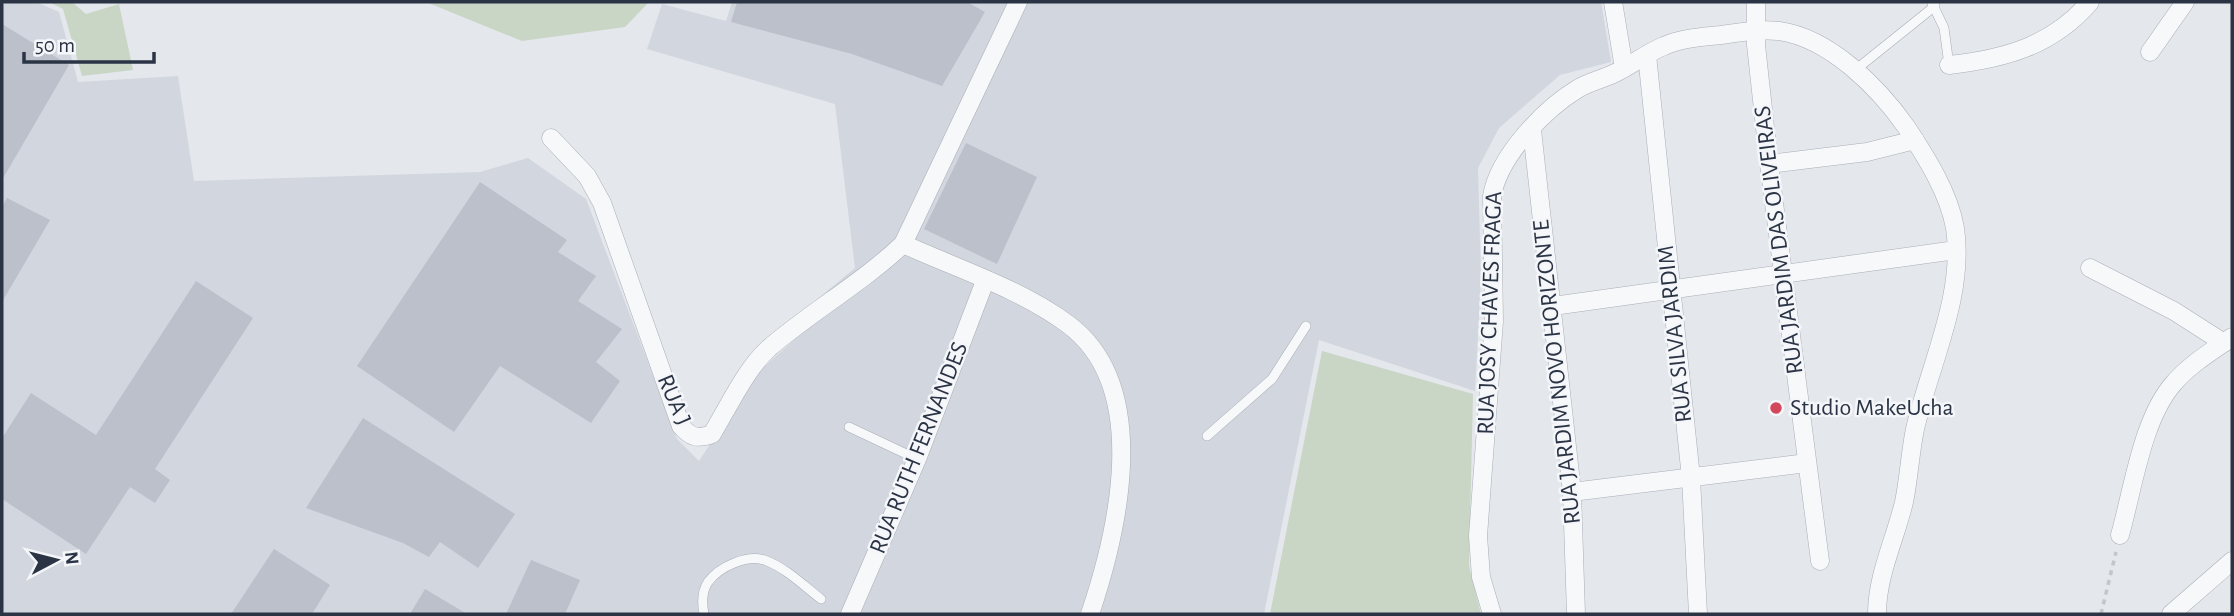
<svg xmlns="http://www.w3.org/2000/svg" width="2234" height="616" viewBox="0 0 2234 616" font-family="'Alegreya Sans',sans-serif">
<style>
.built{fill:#d2d6de}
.green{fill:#c9d6c5}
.building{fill:#bbc0ca}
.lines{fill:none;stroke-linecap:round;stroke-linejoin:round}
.lane-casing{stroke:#a9aeb7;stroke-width:10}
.street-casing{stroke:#a9aeb7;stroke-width:19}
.path{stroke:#c2c5cb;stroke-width:3.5;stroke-dasharray:5 5;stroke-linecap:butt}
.lane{stroke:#f7f8fa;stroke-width:9}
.street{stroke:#f7f8fa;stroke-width:18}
.poi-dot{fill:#d1495b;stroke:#f4f6f9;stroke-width:2.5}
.labels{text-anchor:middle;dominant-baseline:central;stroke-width:5;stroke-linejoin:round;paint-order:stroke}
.street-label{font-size:24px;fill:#2b3445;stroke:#f4f6f9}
.poi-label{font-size:24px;fill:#2b3445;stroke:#f4f6f9;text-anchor:start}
</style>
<rect width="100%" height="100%" fill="#e4e7ec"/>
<path class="built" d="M2 2H36L59 12 78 82 178 76 194 181 480 172 528 158 586 199 677 439 699 461 756 374 813 323 797 316 855 268 835 104 647 49 662 4 726 21 732 2H1601L1611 62 1560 75 1499 128 1478 168 1481 278 1475 391 1319 340 1264 614H2Z"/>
<g class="green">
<path d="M49 2H72L86 14 119 4 133 70 82 76 63 9Z"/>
<path d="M426 2H649L625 27 522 41Z"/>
<path d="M1322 351 1473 394 1469 566 1481 614H1270Z"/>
</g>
<g class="building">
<path d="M737 2H967L985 12 942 86 852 54 731 22Z"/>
<path d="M2 24 69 65 2 180Z"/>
<path d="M966 143 1037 177 997 264 924 229Z"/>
<path d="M480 182 567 240 558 252 596 276 578 301 622 329 596 362 620 381 591 423 500 366 454 432 357 366Z"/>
<path d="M7 198 50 220 2 302V207Z"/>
<path d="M196 281 253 318 155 469 170 480 155 503 130 487 86 554 2 499V438L31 393 96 435Z"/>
<path d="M363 418 515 514 478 568 440 542 429 557 403 543 306 508Z"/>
<path d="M274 549 330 585 312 614H231Z"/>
<path d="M531 560 580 580 565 614H506Z"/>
<path d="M425 589 467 614H410Z"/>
</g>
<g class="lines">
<g class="lane-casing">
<g id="lane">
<path d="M1932 3 1944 28 1949 65"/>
<path d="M1854 71 1935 6"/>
<path d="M849 427 917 459"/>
<path d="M1207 436 1272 379 1306 326"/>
<path d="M704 614C702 604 702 591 708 582 719 567 748 553 767 561 787 569 804 586 821 599"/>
</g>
</g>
<g class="street-casing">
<g id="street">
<path d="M1018 2 903 244C958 269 1021 289 1069 325 1152 388 1118 531 1090 614"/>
<path d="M1613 2 1624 68"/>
<path d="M1756 2V45L1769 164 1820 561"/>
<path d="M2150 52 2185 2"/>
<path d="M1647 55 1691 478 1698 614"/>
<path d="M1949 65C2004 59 2052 46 2090 2"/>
<path d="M1532 130 1572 492 1576 614"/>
<path d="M551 138 587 176 602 203 681 426C691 438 698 439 712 434 729 406 745 370 769 348 812 311 862 283 903 244"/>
<path d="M1769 164 1867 152 1915 140"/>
<path d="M2090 268 2174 311 2224 343"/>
<path d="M1553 306 1956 250"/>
<path d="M1572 492 1807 463"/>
<path d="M2120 535C2133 489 2142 420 2173 384 2189 365 2212 351 2232 337"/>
<path d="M850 614 917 459 985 281"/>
<path d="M1492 614 1481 577 1478 536 1494 321 1492 196C1499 156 1544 109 1579 88 1590 82 1602 79 1613 74 1631 66 1646 53 1664 46 1682 38 1702 37 1721 35 1740 32 1760 29 1779 31 1830 38 1879 88 1907 128 1926 157 1949 193 1955 228 1965 295 1930 364 1915 429 1910 453 1909 478 1904 502 1895 540 1877 575 1877 614"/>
<path d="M2171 614 2232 561"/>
</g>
</g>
<path class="path" d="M2101 614 2116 552"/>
<use href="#lane" class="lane"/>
<use href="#street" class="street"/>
</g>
<circle class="poi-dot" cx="1776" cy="408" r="7"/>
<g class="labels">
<g class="street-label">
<text transform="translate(1779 240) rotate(-97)">RUA JARDIM DAS OLIVEIRAS</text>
<text transform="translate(1490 313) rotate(-88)">RUA JOSY CHAVES FRAGA</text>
<text transform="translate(1675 334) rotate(-96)">RUA SILVA JARDIM</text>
<text transform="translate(1557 372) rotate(-96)">RUA JARDIM NOVO HORIZONTE</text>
<text transform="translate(674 400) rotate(67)">RUA J</text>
<text transform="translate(919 448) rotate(-68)">RUA RUTH FERNANDES</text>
</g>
<g class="poi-label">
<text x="1790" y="408">Studio MakeUcha</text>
</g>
</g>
<rect width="2234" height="616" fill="none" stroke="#2b3445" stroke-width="7"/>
<g transform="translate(56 560) rotate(83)" stroke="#f4f6f9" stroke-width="5" paint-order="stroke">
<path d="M0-5L12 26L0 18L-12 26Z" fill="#2b3445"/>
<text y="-10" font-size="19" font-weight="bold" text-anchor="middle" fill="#2b3445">N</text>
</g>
<path d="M24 52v10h130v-10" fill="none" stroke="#2b3445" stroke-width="3.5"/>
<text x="35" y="52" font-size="21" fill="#2b3445" stroke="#f4f6f9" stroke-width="5" paint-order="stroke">50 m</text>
</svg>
